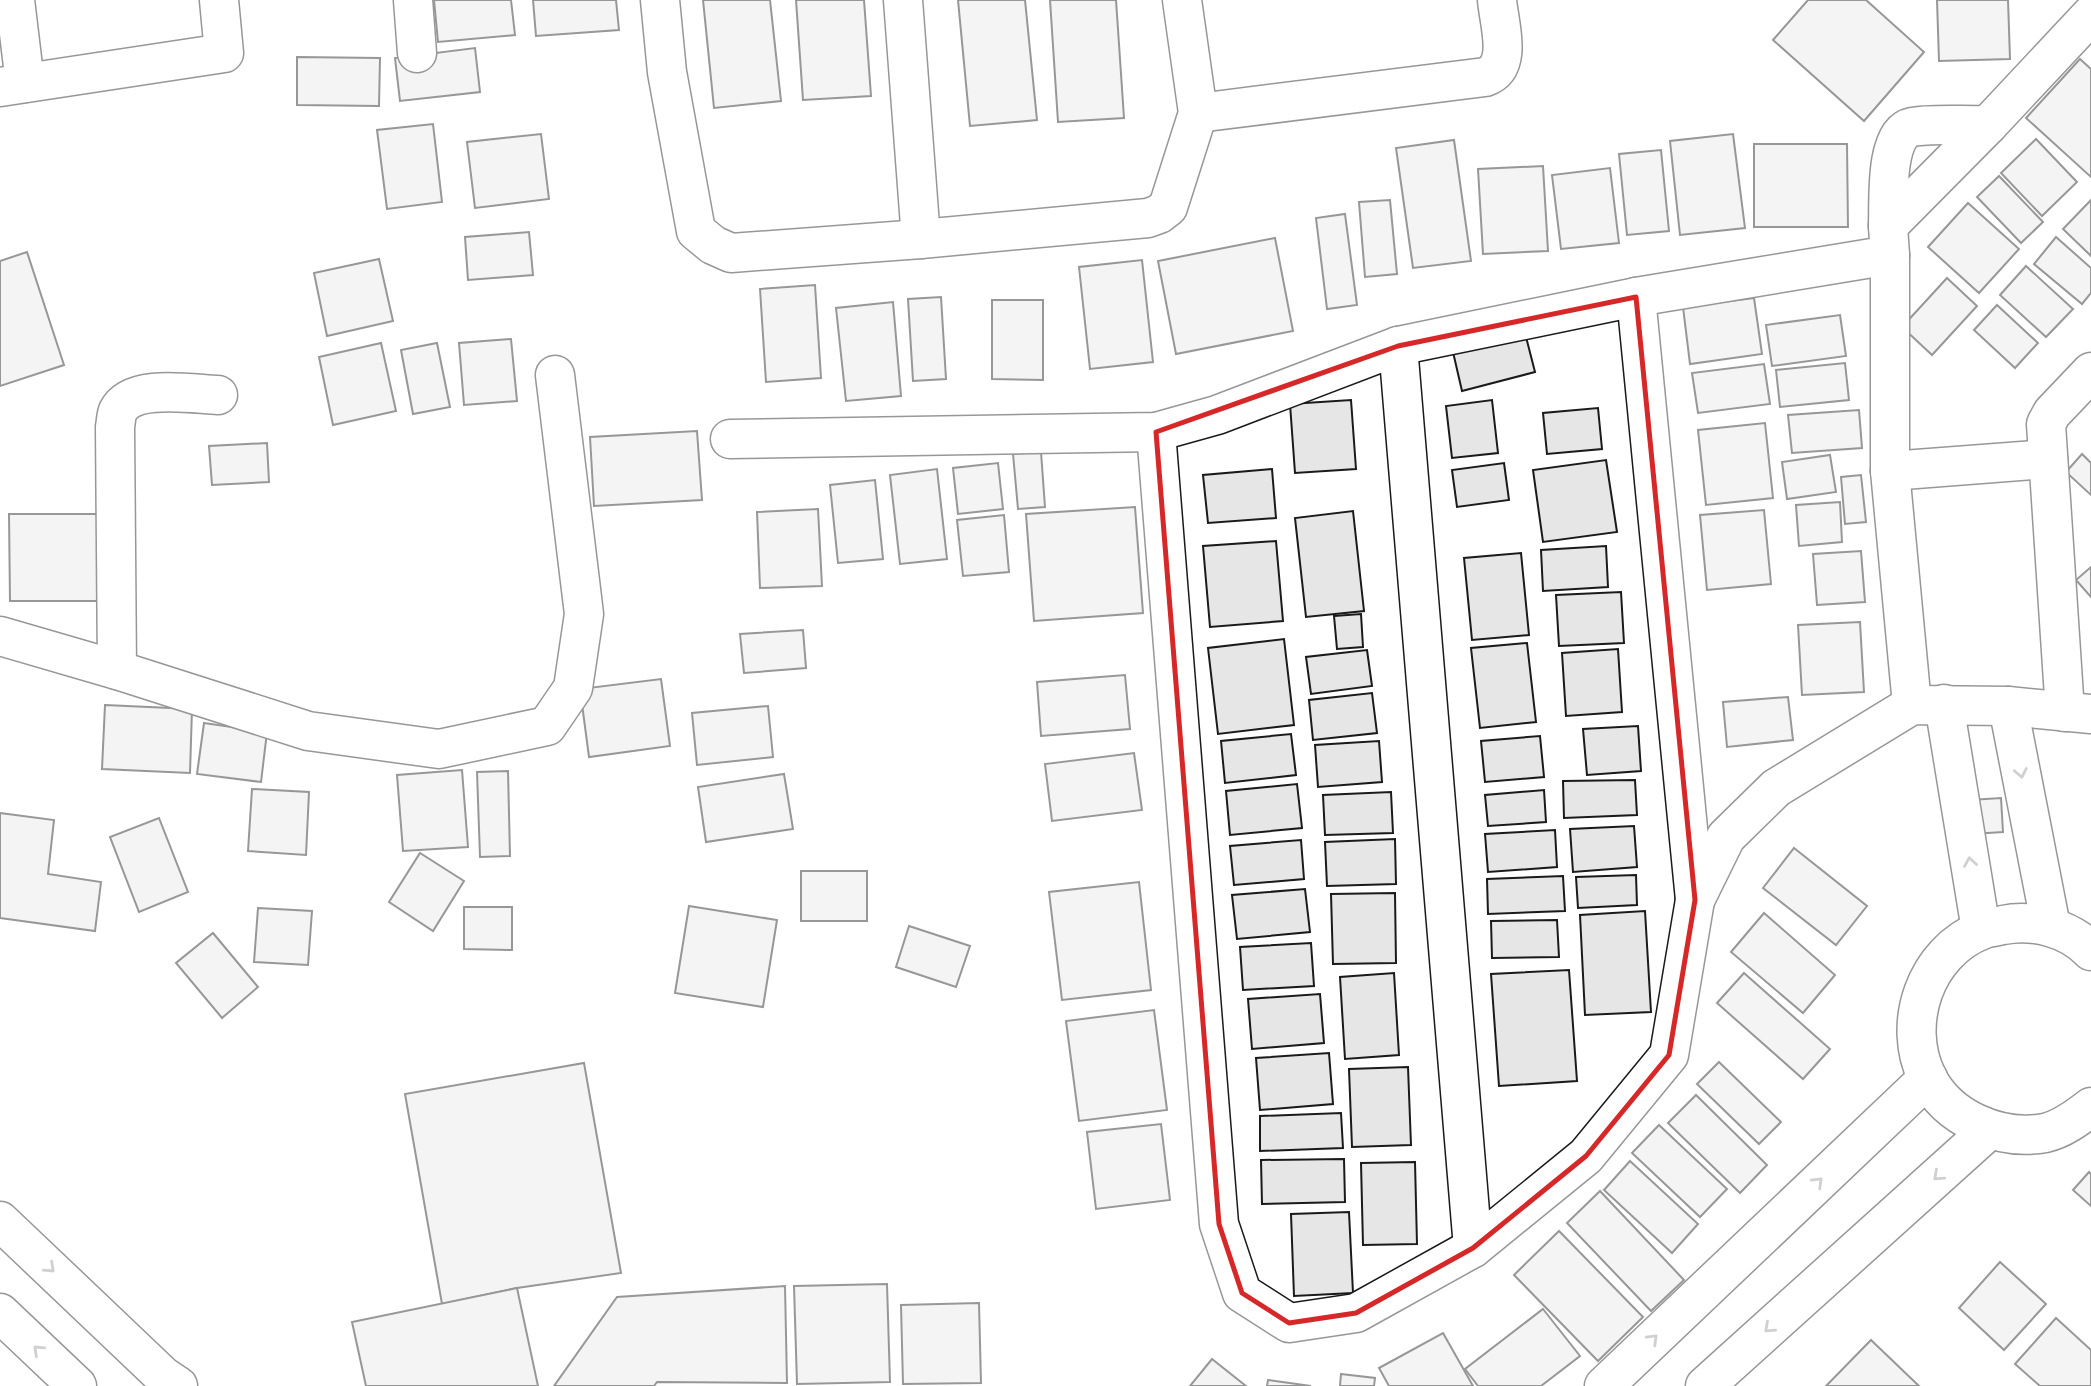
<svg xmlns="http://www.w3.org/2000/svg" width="2091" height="1386" viewBox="0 0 2091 1386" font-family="'Varela Round',sans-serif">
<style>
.building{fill:#e6e6e6;stroke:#1a1a1a;stroke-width:2}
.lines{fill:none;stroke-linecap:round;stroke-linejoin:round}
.minor-casing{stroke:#1a1a1a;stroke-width:41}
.minor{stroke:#fff;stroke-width:38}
.oneway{stroke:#989898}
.marked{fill:none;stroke:#d62828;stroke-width:5;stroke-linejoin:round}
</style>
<rect width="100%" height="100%" fill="#fff"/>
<g class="building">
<path d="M434 0H511L515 35 438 42Z"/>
<path d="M533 0H616L619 30 536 36Z"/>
<path d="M703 0H770L781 101 714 108Z"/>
<path d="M796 0H864L871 96 803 100Z"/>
<path d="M958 0H1025L1037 120 970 126Z"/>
<path d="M1050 0H1116L1124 118 1058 122Z"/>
<path d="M1808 0H1866L1924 52 1864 121 1773 40Z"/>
<path d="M1937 0H2008L2010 59 1939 61Z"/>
<path d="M475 48 480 92 400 101 395 58Z"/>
<path d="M297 57 380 58 379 106 297 105Z"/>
<path d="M2080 59 2091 69V177L2026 118Z"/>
<path d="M433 124 442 202 387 209 377 130Z"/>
<path d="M541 134 549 199 475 208 467 142Z"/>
<path d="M1733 134 1745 228 1680 235 1670 141Z"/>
<path d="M2036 139 2077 182 2042 216 2001 173Z"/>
<path d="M1454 140 1471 261 1413 268 1396 148Z"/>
<path d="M1754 144H1847L1848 227H1754Z"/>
<path d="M1661 150 1669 231 1627 235 1619 154Z"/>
<path d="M1543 166 1548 251 1483 254 1478 169Z"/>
<path d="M1610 168 1619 243 1561 249 1552 175Z"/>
<path d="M1999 176 2043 222 2021 243 1977 197Z"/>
<path d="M1390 200 1397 274 1365 277 1359 202Z"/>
<path d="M2091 200V256L2063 229Z"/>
<path d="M1968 203 2019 249 1979 293 1928 247Z"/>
<path d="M1345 214 1357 305 1327 309 1316 218Z"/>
<path d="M529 232 533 275 468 280 465 237Z"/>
<path d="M2056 237 2091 268V293L2082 304 2034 264Z"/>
<path d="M1275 238 1293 331 1176 354 1158 261Z"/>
<path d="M27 252 64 365 0 386V261Z"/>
<path d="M379 259 393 321 327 336 314 273Z"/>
<path d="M1142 260 1153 362 1090 369 1079 267Z"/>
<path d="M2026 266 2073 309 2046 337 2000 295Z"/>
<path d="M1947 278 1977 306 1932 355 1902 327Z"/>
<path d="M815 285 821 378 766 382 760 289Z"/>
<path d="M941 297 946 379 913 381 908 299Z"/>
<path d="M1754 298 1762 354 1690 364 1683 307Z"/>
<path d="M992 300H1043V380L992 379Z"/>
<path d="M893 302 901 396 846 401 836 308Z"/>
<path d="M1997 305 2038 343 2015 368 1974 330Z"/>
<path d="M1840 315 1846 356 1772 366 1766 325Z"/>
<path d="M1525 333 1535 372 1462 391 1453 352Z"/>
<path d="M511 339 517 401 464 405 459 343Z"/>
<path d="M381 343 396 411 333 425 319 357Z"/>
<path d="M437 343 450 407 413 414 401 350Z"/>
<path d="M1845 363 1849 400 1780 407 1776 370Z"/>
<path d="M1764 364 1770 404 1698 413 1692 373Z"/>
<path d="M1351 400 1356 469 1295 473 1290 404Z"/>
<path d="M1492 400 1498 453 1452 458 1446 406Z"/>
<path d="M1598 408 1602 449 1547 454 1543 413Z"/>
<path d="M1859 410 1862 448 1792 453 1788 415Z"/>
<path d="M1765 423 1773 498 1706 505 1698 430Z"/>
<path d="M697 431 702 500 594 506 590 437Z"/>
<path d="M267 443 269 482 212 485 209 446Z"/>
<path d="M1041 452 1045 507 1018 509 1013 454Z"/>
<path d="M2082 454 2091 463V495L2066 472Z"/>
<path d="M1830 455 1836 492 1787 499 1782 462Z"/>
<path d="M1606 460 1617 532 1543 542 1533 470Z"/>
<path d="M998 463 1003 509 958 514 953 468Z"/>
<path d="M1504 463 1509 500 1457 507 1452 470Z"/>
<path d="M937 469 947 559 900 564 890 475Z"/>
<path d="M1272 469 1276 518 1208 523 1203 475Z"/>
<path d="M1861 475 1866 522 1845 524 1841 477Z"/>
<path d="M875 480 883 559 838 563 830 485Z"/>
<path d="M1840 502 1842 542 1799 546 1796 505Z"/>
<path d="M1135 507 1143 613 1034 621 1026 514Z"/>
<path d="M818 509 822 586 760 588 757 512Z"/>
<path d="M1764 510 1771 584 1707 590 1700 515Z"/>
<path d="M1353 511 1364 611 1306 617 1295 518Z"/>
<path d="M9 514H99L100 601H10Z"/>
<path d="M1004 515 1009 572 963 576 957 520Z"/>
<path d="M1276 541 1283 621 1210 627 1203 546Z"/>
<path d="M1606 546 1608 587 1543 591 1541 550Z"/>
<path d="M1861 551 1865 602 1817 605 1813 554Z"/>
<path d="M1521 553 1529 635 1472 640 1464 558Z"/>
<path d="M2091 567V597L2076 580Z"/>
<path d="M1621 592 1624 643 1559 646 1556 595Z"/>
<path d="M1361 614 1363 647 1337 649 1334 616Z"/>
<path d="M1860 622 1864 692 1802 695 1798 625Z"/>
<path d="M803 630 806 668 744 673 740 634Z"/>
<path d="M1284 639 1294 725 1218 734 1208 648Z"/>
<path d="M1527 643 1536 722 1480 728 1471 648Z"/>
<path d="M1618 649 1622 712 1566 716 1562 653Z"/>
<path d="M1367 650 1372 686 1311 694 1306 657Z"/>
<path d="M1125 675 1130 729 1041 736 1037 682Z"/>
<path d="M661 679 670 746 589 757 580 689Z"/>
<path d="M1372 693 1377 733 1313 740 1309 700Z"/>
<path d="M1788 697 1793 740 1727 747 1723 702Z"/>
<path d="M105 705 192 709 190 773 102 769Z"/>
<path d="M768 706 773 757 697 765 692 713Z"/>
<path d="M204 723 267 732 261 782 197 774Z"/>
<path d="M1638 726 1641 771 1587 775 1583 729Z"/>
<path d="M1291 734 1296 775 1225 783 1221 741Z"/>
<path d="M1540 736 1544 777 1485 782 1481 741Z"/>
<path d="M1379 741 1382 782 1318 787 1315 745Z"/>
<path d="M1134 753 1142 810 1052 821 1045 764Z"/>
<path d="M462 770 468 847 403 851 397 775Z"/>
<path d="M508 771 510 856 480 857 477 772Z"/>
<path d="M784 774 793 829 706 842 698 787Z"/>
<path d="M1635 780 1637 815 1564 818 1563 781Z"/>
<path d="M1297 784 1302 828 1230 835 1226 791Z"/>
<path d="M252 789 309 792 306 855 248 851Z"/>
<path d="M1544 790 1546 822 1488 826 1485 795Z"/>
<path d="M1391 792 1393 833 1325 835 1323 795Z"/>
<path d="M2001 798 2003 832 1972 834 1970 800Z"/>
<path d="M0 813 54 820 48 874 101 882 95 931 0 918Z"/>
<path d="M159 818 188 892 139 912 110 837Z"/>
<path d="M1634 826 1637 867 1573 872 1570 829Z"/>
<path d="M1555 830 1557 867 1488 872 1485 834Z"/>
<path d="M1395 839 1396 884 1327 886 1325 842Z"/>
<path d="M1301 840 1304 879 1234 885 1230 846Z"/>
<path d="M1794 848 1867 906 1836 945 1763 888Z"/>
<path d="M420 853 464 881 433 931 389 902Z"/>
<rect x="801" y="871" width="66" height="50"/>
<path d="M1636 875 1637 905 1578 908 1576 877Z"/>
<path d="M1563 876 1565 911 1488 914 1487 879Z"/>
<path d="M1139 882 1151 990 1062 1000 1049 892Z"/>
<path d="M1305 889 1310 932 1237 939 1232 895Z"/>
<path d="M1395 893 1396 963 1333 964 1331 894Z"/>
<path d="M689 906 777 920 763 1007 675 993Z"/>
<path d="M464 907H512V950L464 949Z"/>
<path d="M258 908 312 911 308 965 254 962Z"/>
<path d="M1645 911 1651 1012 1585 1015 1580 915Z"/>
<path d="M1764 913 1835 975 1803 1013 1731 952Z"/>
<path d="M1557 920 1559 957 1492 958 1491 921Z"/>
<path d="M909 926 970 946 956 987 896 967Z"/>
<path d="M213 933 258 987 222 1018 176 963Z"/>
<path d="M1311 943 1314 986 1243 990 1240 947Z"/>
<path d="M1569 970 1577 1081 1499 1086 1491 974Z"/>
<path d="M1394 973 1399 1055 1345 1059 1340 977Z"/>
<path d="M1744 973 1830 1049 1803 1079 1717 1003Z"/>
<path d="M1320 994 1324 1043 1252 1049 1248 999Z"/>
<path d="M1154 1010 1167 1110 1079 1121 1066 1021Z"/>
<path d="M1329 1053 1333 1104 1260 1110 1256 1058Z"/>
<path d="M1719 1062 1781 1122 1759 1144 1697 1084Z"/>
<path d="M584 1063 621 1273 517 1288 442 1304 405 1094Z"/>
<path d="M1408 1067 1411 1145 1352 1147 1349 1069Z"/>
<path d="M1696 1095 1767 1165 1740 1193 1668 1123Z"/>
<path d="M1341 1113 1343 1148 1260 1151V1116Z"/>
<path d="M1161 1124 1170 1200 1096 1209 1087 1132Z"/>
<path d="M1659 1125 1727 1189 1700 1217 1632 1153Z"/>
<path d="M1344 1159 1345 1202 1262 1204 1261 1160Z"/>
<path d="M1630 1161 1698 1224 1672 1253 1604 1190Z"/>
<path d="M1415 1162 1417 1244 1363 1245 1361 1163Z"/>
<path d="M2089 1172 2091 1174V1206L2073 1190Z"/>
<path d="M1600 1191 1684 1280 1651 1311 1567 1223Z"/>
<path d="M1349 1212 1353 1293 1294 1296 1291 1214Z"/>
<path d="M1559 1231 1643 1317 1598 1361 1514 1275Z"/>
<path d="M2000 1262 2046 1304 2004 1350 1959 1308Z"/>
<path d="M887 1284 890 1382 797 1384 794 1286Z"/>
<path d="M785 1286 787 1383 657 1382 654 1386H554L617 1297Z"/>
<path d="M517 1288 538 1386H366L352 1322Z"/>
<path d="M979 1303 981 1383 903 1384 901 1305Z"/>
<path d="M1543 1309 1580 1356 1541 1386H1478L1465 1369Z"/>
<path d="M2056 1318 2091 1350V1386H2040L2015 1364Z"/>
<path d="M1443 1333 1473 1386H1389L1379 1368Z"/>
<path d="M1871 1340 1919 1386H1826Z"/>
<path d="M1212 1359 1246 1386H1190Z"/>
<path d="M1341 1374 1375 1378 1374 1386H1340Z"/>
<path d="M1268 1380 1311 1386H1267Z"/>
</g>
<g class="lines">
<g class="minor-casing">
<g id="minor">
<path d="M15 0 25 83"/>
<path d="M413 0 417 53"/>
<path d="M660 0 667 72 696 231 713 245 731 253 921 239 1148 218 1159 214 1168 207 1198 113 1182 0"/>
<path d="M903 0 921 239"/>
<path d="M0 87 224 53 219 0"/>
<path d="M1198 113 1485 77C1514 67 1499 24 1497 0"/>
<path d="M1888 226C1889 203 1884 133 1912 127 1931 123 1968 126 1988 125"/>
<path d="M1636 297 1695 900"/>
<path d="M1398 346 1473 1248"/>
<path d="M1156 432 1219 1224 1242 1293 1289 1323 1356 1313 1473 1248 1586 1156 1669 1055 1695 900 1726 837 1776 788 1912 705 2008 706 2091 714"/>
<path d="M730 439 1156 432 1217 415 1398 346 1636 297 1890 255"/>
<path d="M1890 471 2048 459"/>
<path d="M0 636 117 670 308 731 439 749 547 726 573 688 584 614 555 375"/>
<path d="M117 670 115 427C116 422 116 415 118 411 132 383 192 394 218 395"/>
<path d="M1944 704 1981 930"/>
<path d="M1912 705 1890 471V255L1888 226 1988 125 2091 15"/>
<path d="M2008 706 2051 927"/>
<path d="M2065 712 2046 424 2052 413 2091 372"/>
<path d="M2091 951C2069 928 2033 919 2003 925 1996 927 1988 927 1982 930 1925 952 1901 1024 1927 1077 1948 1119 2000 1141 2045 1133 2062 1129 2077 1118 2091 1107"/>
<path d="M0 1221 163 1376 178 1386"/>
<path d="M0 1313 77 1386"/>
<path d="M1604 1386 1928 1078"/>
<path d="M1705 1386 1989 1130"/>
</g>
</g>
<use href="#minor" class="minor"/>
</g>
<defs><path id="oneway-chevron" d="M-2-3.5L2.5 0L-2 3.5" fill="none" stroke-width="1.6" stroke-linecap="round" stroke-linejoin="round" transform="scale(1.75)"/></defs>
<g class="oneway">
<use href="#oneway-chevron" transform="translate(2021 773) rotate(79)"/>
<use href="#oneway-chevron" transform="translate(1970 862) rotate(-99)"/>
<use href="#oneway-chevron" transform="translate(1938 1176) rotate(138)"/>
<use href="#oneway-chevron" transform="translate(1818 1182) rotate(-44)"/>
<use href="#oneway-chevron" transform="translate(50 1268) rotate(43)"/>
<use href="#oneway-chevron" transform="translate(1769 1328) rotate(138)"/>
<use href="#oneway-chevron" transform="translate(1653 1339) rotate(-44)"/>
<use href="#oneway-chevron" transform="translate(38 1350) rotate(-137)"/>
</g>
<path d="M0 0H2091V1386H0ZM1636 297 1695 900 1669 1055 1586 1156 1473 1248 1356 1313 1289 1323 1242 1293 1219 1224 1156 432 1398 346Z" fill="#fff" fill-opacity=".55" fill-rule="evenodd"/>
<path class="marked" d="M1636 297 1695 900 1669 1055 1586 1156 1473 1248 1356 1313 1289 1323 1242 1293 1219 1224 1156 432 1398 346Z"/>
</svg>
